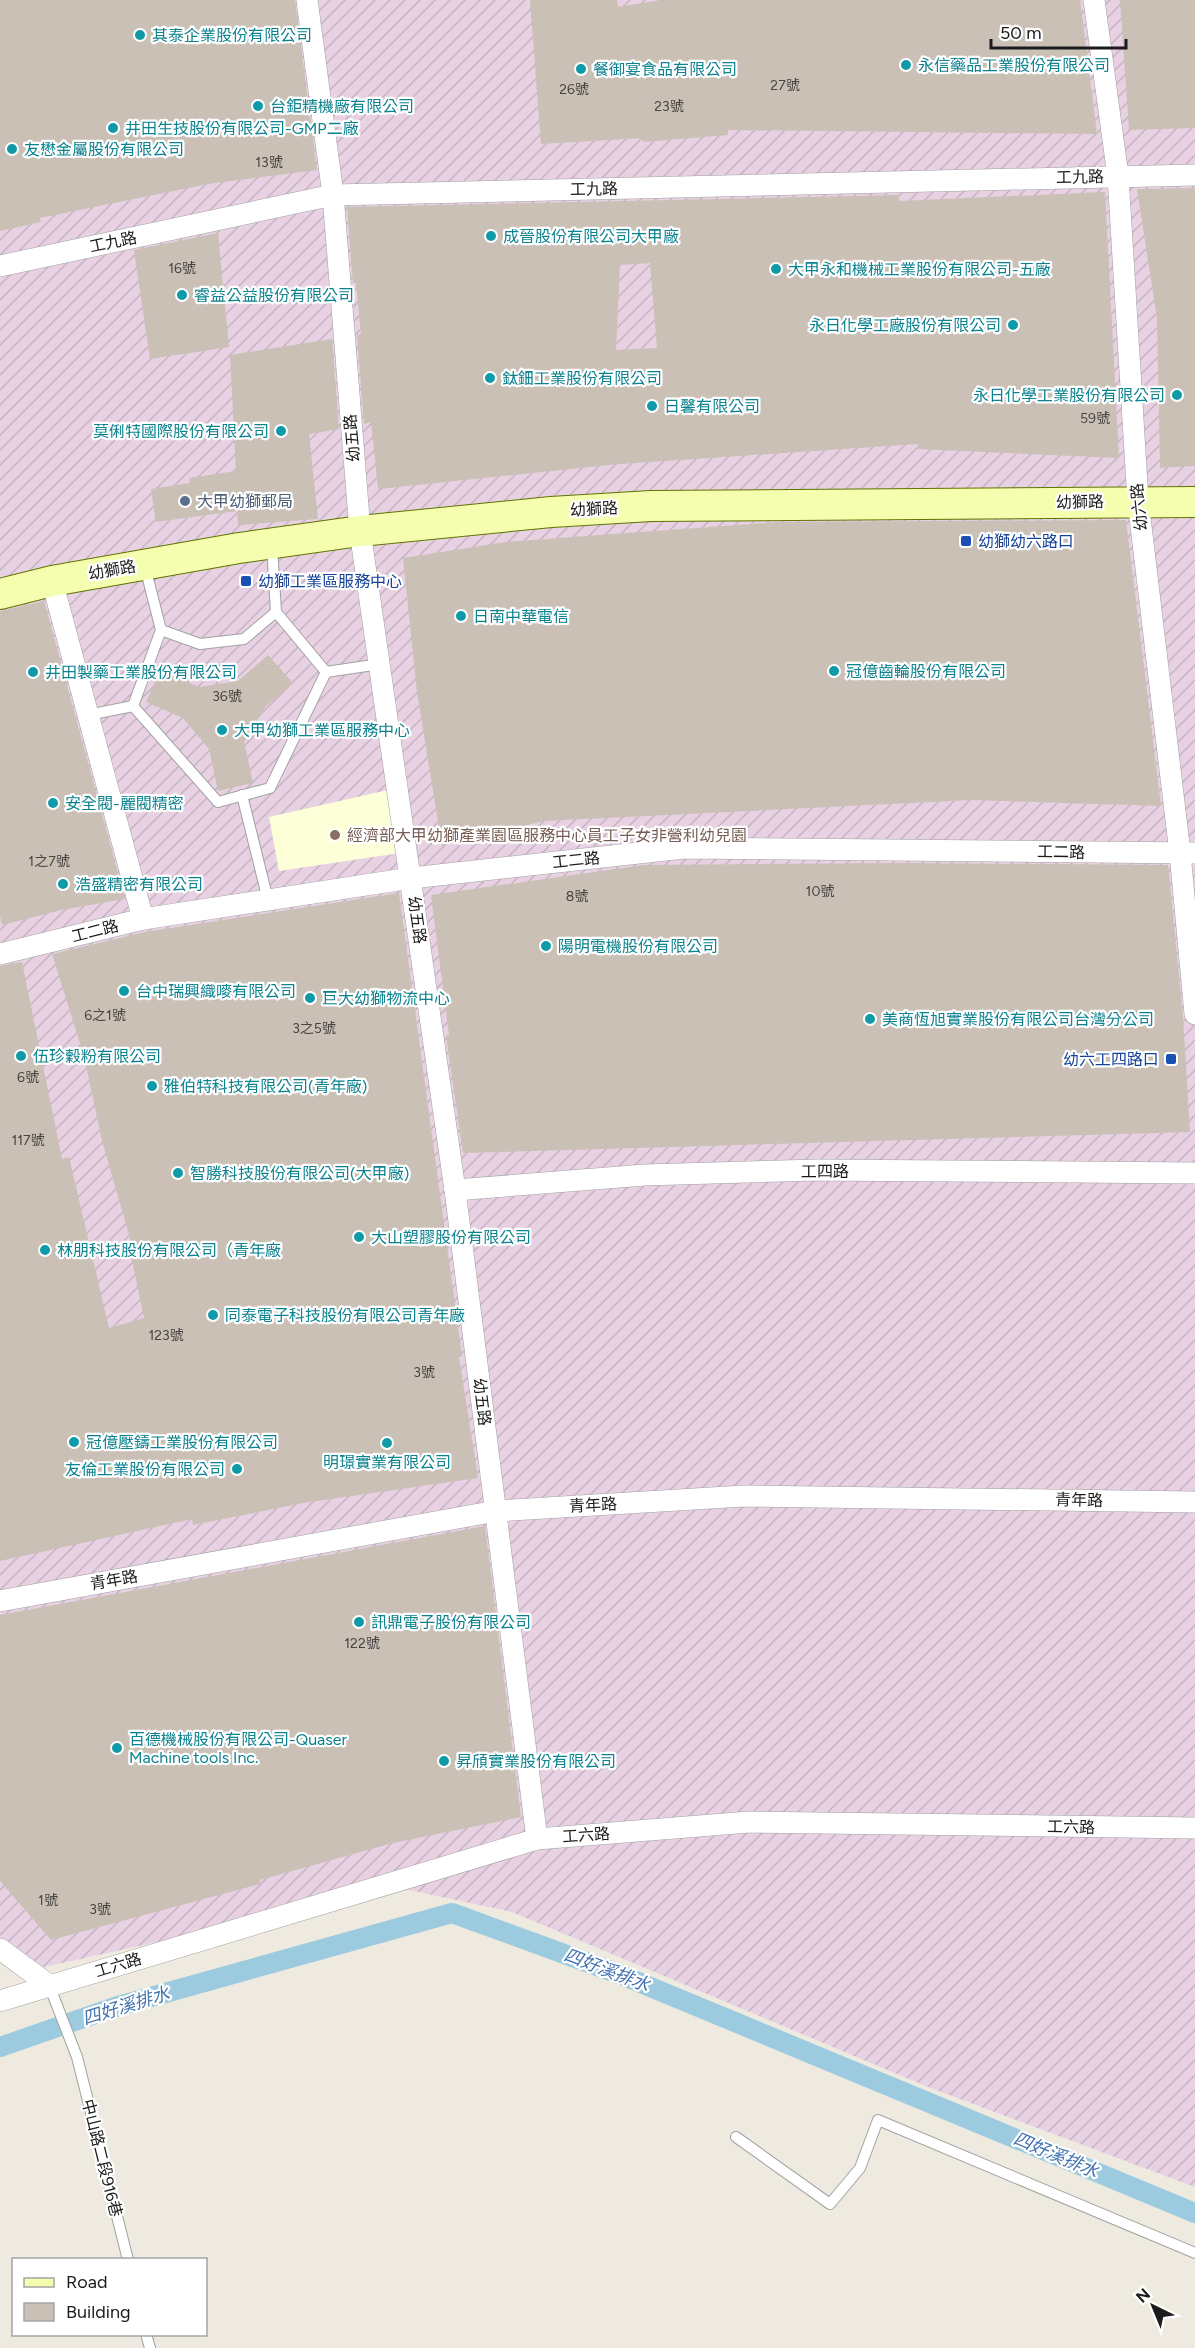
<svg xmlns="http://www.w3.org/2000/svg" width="1195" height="2348" viewBox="0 0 1195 2348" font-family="Figtree,'Noto Sans TC',sans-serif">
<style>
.industrial{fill:url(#industrial-furrows)}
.education{fill:#fcffd7}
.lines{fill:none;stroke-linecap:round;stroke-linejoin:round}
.canal{stroke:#9ccbdf;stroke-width:20}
.building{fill:#cac0b6;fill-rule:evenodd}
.lane-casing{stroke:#a2a2a2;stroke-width:12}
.street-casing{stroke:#a2a2a2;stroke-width:22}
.secondary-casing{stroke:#607400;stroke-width:32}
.lane{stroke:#fff;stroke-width:10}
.street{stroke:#fff;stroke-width:21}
.secondary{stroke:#f4feae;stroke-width:30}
.culture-dot{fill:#0f9aa8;stroke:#fff;stroke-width:2}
.service-dot{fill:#5c6f8a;stroke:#fff;stroke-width:2}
.transit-dot{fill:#1a4fb4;stroke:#fff;stroke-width:2}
.education-dot{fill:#8d6e63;stroke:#fff;stroke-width:2}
.labels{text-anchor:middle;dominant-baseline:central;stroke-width:4.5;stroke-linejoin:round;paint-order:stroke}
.number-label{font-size:14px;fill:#474442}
.culture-label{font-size:16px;fill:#0d838f;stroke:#fff;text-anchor:start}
.street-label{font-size:16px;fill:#1b1b1b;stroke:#fff}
.service-label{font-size:16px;fill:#4e5e75;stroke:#fff;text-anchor:start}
.transit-label{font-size:16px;fill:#164399;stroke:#fff;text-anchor:start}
.education-label{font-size:16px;fill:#785e54;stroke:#fff;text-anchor:start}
.water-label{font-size:18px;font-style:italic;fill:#4272b0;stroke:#fff}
</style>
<defs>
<pattern id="industrial-furrows" width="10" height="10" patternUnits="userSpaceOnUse" patternTransform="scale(1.5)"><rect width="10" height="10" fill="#e7d1e2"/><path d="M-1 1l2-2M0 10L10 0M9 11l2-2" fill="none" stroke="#c6b3c1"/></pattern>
</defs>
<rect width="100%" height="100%" fill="#eeeae0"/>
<path class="industrial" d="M0 0H1195V2187L928 2087 512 1912 400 1888 26 1971 0 1943Z"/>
<path class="education" d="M388 790 400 853 279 871 269 817Z"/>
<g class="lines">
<path class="canal" d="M0 2047 115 2007 452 1913 619 1974 1195 2213"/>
</g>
<g class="building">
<path d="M0 0H295L317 170 208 184 40 218 41 222 0 231Z"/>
<path d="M530 0H617L618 7 661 0H1080L1097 134 728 130V135L643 142 642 138 541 144Z"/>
<path d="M1120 0H1195V128L1129 130Z"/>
<path d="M1195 188V466L1160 468 1157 318 1137 189Z"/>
<path d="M1105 192 1119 458 918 449V444L620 464 378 489 371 422 364 424 357 335 361 334 356 283H353L347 207 899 195V201ZM650 263 657 348 616 350 620 265Z"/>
<path d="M218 233 229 347 150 359 134 250Z"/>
<path d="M332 339 339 429 309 434 318 519 238 525 237 511 156 522 151 489 190 483 189 478 236 471 230 355Z"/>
<path d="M1126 520 1161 806 971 800 544 821 442 846 417 692 403 558 506 542 778 522Z"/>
<path d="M44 601 125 899 61 910 2 925 0 916V611Z"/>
<path d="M268 655 293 683 266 706 244 742 253 783 218 791 209 749 183 718 146 702 160 670 199 687 238 681Z"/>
<path d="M900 863 1168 865 1183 1017 1190 1132 463 1153 446 1036 449 1035 431 895 644 865Z"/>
<path d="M399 893 462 1356 459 1357 478 1478 303 1503 193 1525 192 1519 0 1561V966L22 962 62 1159 69 1157 109 1328 144 1318 129 1246 132 1245 102 1141 84 1056 52 954 145 932Z"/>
<path d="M485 1526 521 1817 393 1843 260 1880V1884L51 1940 0 1881V1615Z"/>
</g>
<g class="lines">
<g class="lane-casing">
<g id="lane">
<path d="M272 546 276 612"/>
<path d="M145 567 161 630 133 706 218 802 270 788 326 672 276 612 244 639 200 644 161 630"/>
<path d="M326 672 380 664"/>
<path d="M88 715 133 706"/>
<path d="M242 795 268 900"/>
<path d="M49 1985 77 2057 128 2260"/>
<path d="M736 2137 830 2204 860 2168 878 2120 1195 2253"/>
<path d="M146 2334 150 2348"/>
</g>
</g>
<g class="street-casing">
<g id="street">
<path d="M307 0 333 195 360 531 455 1190 537 1839"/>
<path d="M1094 0 1118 176 1138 501 1180 853 1195 1014"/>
<path d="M0 266 333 195 1195 175"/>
<path d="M52 581 143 919"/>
<path d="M0 954 143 919 411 878 684 848 1195 853"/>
<path d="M455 1190 645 1175 817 1170 1195 1173"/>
<path d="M0 1601 496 1511 744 1496 1195 1502"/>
<path d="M0 1949 49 1985"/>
<path d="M0 2001 537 1839 749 1822 1195 1828"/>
</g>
</g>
<g class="secondary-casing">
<path id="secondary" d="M0 594 52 581 239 548 360 531 551 512 651 506 1195 502"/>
</g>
<use href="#lane" class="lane"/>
<use href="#street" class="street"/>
<use href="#secondary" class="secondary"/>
</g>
<g class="culture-dot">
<circle cx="140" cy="35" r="6"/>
<circle cx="906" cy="65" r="6"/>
<circle cx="581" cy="69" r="6"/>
<circle cx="258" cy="106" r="6"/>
<circle cx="113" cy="128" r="6"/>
<circle cx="12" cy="149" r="6"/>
<circle cx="491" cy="236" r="6"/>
<circle cx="776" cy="269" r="6"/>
<circle cx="182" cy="295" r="6"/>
<circle cx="1013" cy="325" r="6"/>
<circle cx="490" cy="378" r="6"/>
<circle cx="1177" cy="395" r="6"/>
<circle cx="652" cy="406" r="6"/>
<circle cx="281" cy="431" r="6"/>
<circle cx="461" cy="616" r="6"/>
<circle cx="834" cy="671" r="6"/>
<circle cx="33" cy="672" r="6"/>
<circle cx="222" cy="730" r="6"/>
<circle cx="53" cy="803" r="6"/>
<circle cx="63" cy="884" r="6"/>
<circle cx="546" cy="946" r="6"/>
<circle cx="124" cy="991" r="6"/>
<circle cx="310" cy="998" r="6"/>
<circle cx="870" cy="1019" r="6"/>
<circle cx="21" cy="1056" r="6"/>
<circle cx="152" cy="1086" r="6"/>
<circle cx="178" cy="1173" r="6"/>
<circle cx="359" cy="1237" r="6"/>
<circle cx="45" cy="1250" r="6"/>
<circle cx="213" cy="1315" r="6"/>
<circle cx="74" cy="1442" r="6"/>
<circle cx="387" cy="1443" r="6"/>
<circle cx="237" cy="1469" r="6"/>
<circle cx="359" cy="1622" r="6"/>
<circle cx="117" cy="1748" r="6"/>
<circle cx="444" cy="1761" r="6"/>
</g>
<circle class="service-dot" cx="185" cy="501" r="6"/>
<g class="transit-dot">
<rect x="960" y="535" width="12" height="12" rx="3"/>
<rect x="240" y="575" width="12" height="12" rx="3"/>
<rect x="1165" y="1053" width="12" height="12" rx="3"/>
</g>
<circle class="education-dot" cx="335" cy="835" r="6"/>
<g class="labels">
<g class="number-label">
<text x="785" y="85">27號</text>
<text x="574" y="89">26號</text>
<text x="669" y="106">23號</text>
<text x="269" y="162">13號</text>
<text x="182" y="268">16號</text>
<text x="1095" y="418">59號</text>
<text x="227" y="696">36號</text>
<text x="49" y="861">1之7號</text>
<text x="820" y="891">10號</text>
<text x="577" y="896">8號</text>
<text x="105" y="1015">6之1號</text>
<text x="314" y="1028">3之5號</text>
<text x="28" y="1077">6號</text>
<text x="28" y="1140">117號</text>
<text x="166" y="1335">123號</text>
<text x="424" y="1372">3號</text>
<text x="362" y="1643">122號</text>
<text x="48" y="1900">1號</text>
<text x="100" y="1909">3號</text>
</g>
<g class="culture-label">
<text x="152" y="35">其泰企業股份有限公司</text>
<text x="918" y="65">永信藥品工業股份有限公司</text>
<text x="593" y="69">餐御宴食品有限公司</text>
<text x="270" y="106">台鉅精機廠有限公司</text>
<text x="125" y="128">井田生技股份有限公司-GMP二廠</text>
<text x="24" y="149">友懋金屬股份有限公司</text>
<text x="503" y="236">成晉股份有限公司大甲廠</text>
<text x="788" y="269">大甲永和機械工業股份有限公司-五廠</text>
<text x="194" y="295">睿益公益股份有限公司</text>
<text x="1001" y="325" text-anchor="end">永日化學工廠股份有限公司</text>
<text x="502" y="378">鈦鈿工業股份有限公司</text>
<text x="1165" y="395" text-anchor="end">永日化學工業股份有限公司</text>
<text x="664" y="406">日馨有限公司</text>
<text x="269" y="431" text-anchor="end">莫俐特國際股份有限公司</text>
<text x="473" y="616">日南中華電信</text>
<text x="846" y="671">冠億齒輪股份有限公司</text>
<text x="45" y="672">井田製藥工業股份有限公司</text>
<text x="234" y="730">大甲幼獅工業區服務中心</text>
<text x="65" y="803">安全閥-麗閥精密</text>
<text x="75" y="884">浩盛精密有限公司</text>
<text x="558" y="946">陽明電機股份有限公司</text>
<text x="136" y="991">台中瑞興織嘜有限公司</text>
<text x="322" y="998">巨大幼獅物流中心</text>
<text x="882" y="1019">美商恆旭實業股份有限公司台灣分公司</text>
<text x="33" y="1056">伍珍穀粉有限公司</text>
<text x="164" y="1086">雅伯特科技有限公司(青年廠)</text>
<text x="190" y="1173">智勝科技股份有限公司(大甲廠)</text>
<text x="371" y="1237">大山塑膠股份有限公司</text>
<text x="57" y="1250">林朋科技股份有限公司（青年廠</text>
<text x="225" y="1315">同泰電子科技股份有限公司青年廠</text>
<text x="86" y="1442">冠億壓鑄工業股份有限公司</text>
<text x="387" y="1462" text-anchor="middle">明璟實業有限公司</text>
<text x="225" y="1469" text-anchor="end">友倫工業股份有限公司</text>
<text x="371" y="1622">訊鼎電子股份有限公司</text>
<text x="129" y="1739">百德機械股份有限公司-Quaser<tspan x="129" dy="18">Machine tools Inc.</tspan></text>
<text x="456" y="1761">昇頎實業股份有限公司</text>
</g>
<g class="street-label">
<text transform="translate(1080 177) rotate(-1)">工九路</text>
<text transform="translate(594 189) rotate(-1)">工九路</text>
<text transform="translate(113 242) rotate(-12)">工九路</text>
<text transform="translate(352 438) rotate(-95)">幼五路</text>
<text transform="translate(1080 502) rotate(-1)">幼獅路</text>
<text transform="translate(1139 507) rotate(-96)">幼六路</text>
<text transform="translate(594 509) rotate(-3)">幼獅路</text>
<text transform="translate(112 570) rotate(-10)">幼獅路</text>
<text transform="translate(1061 852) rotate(1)">工二路</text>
<text transform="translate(576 860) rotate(-6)">工二路</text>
<text transform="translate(417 920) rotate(82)">幼五路</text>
<text transform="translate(95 931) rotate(-14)">工二路</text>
<text x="825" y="1171">工四路</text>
<text transform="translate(482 1402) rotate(83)">幼五路</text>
<text transform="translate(1079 1500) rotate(1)">青年路</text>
<text transform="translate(593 1505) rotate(-3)">青年路</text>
<text transform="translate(114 1580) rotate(-10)">青年路</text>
<text transform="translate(1071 1827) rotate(1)">工六路</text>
<text transform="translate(586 1835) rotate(-4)">工六路</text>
<text transform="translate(118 1965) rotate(-17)">工六路</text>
<text transform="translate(102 2158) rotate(76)">中山路二段916巷</text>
</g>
<g class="service-label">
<text x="197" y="501">大甲幼獅郵局</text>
</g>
<g class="transit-label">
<text x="978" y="541">幼獅幼六路口</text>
<text x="258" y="581">幼獅工業區服務中心</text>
<text x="1159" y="1059" text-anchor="end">幼六工四路口</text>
</g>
<g class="education-label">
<text x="347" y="835">經濟部大甲幼獅產業園區服務中心員工子女非營利幼兒園</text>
</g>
<g class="water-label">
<text transform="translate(607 1970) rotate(21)">四好溪排水</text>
<text transform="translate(126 2006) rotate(-17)">四好溪排水</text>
<text transform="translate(1056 2155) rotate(23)">四好溪排水</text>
</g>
</g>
<rect x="12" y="2258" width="195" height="78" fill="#ffffff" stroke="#a4a4a4" stroke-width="1.5"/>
<rect x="24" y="2278" width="30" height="9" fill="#f4feae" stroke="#a4a4a4" stroke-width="1.5"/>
<text x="66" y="2288" font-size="18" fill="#1b1b1b">Road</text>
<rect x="24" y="2303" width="30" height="18" fill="#cac0b6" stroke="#a4a4a4" stroke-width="1.5"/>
<text x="66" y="2318" font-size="18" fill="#1b1b1b">Building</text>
<g transform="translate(1153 2306) rotate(317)" stroke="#ffffff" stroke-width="4.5" paint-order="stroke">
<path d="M0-4.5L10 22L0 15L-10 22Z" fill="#1b1b1b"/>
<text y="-9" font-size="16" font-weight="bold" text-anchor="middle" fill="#1b1b1b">N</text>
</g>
<path d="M991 39v9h135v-9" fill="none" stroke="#1b1b1b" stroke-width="3"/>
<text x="1000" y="39" font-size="18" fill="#1b1b1b" stroke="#ffffff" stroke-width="4.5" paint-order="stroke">50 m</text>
</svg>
